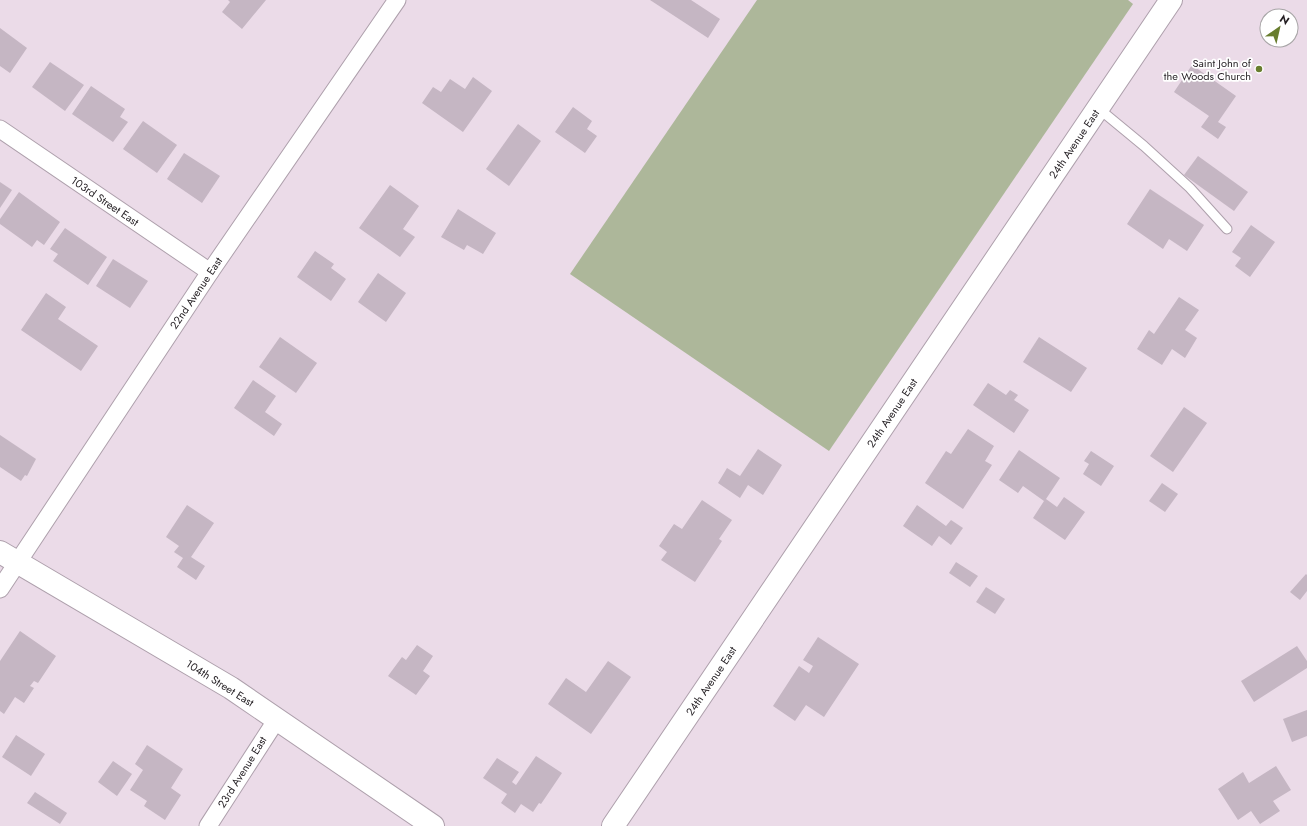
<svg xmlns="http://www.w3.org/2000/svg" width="1307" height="826" viewBox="0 0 1307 826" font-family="Jost,sans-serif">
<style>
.green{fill:#adb79a}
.building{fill:#c5b6c3}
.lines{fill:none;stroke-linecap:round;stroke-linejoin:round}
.service-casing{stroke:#aea0ac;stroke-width:11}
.minor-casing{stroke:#aea0ac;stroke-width:19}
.tertiary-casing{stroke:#aea0ac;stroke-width:24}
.service{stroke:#fff;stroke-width:9}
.minor{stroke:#fff;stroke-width:17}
.tertiary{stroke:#fff;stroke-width:22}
.poi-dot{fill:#687d2e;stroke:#fff;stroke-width:1.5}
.labels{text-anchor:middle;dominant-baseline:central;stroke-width:3.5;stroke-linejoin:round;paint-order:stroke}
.poi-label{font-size:11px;fill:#221d21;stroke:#fff;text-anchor:end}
.street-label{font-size:11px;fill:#221d21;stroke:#fff}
</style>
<rect width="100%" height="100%" fill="#ebdbe8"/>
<path class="green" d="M757 0H1128L1133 4 829 451 570 274Z"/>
<g class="building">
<path d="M228 0H266L242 29 222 12 230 2Z"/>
<path d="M650 0H691L720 19 708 38Z"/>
<path d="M0 28 27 48 10 73 0 66Z"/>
<path d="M50 62 84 85 65 111 32 87Z"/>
<path d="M1192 65 1236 96 1218 122 1226 127 1218 139 1201 127 1209 116 1174 92Z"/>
<path d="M473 77 492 91 463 132 422 103 433 87 441 92 450 79 465 89Z"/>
<path d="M91 86 125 109 120 117 128 122 113 142 72 114Z"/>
<path d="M573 107 592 121 587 129 597 136 585 153 555 132Z"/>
<path d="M143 121 177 145 157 173 123 149Z"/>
<path d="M518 124 541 141 509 186 486 169Z"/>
<path d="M184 153 220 176 202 203 167 179Z"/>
<path d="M1198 156 1248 192 1234 211 1184 175Z"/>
<path d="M0 182 12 190 0 208Z"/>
<path d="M390 185 419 206 403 229 415 237 400 257 359 228Z"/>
<path d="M1150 189 1204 225 1187 251 1169 239 1163 249 1127 224Z"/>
<path d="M19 192 60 222 44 245 37 240 32 247 0 224V219Z"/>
<path d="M458 209 496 233 483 254 467 245 464 250 441 237Z"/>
<path d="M1251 225 1275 242 1250 277 1235 266 1241 258 1232 252Z"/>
<path d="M65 228 107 257 88 285 53 261 58 254 50 249Z"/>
<path d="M315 251 334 264 331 268 346 279 331 301 297 277Z"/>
<path d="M113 259 148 281 130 308 96 286Z"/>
<path d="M378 273 406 293 386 322 358 302Z"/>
<path d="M46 293 66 307 58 319 98 346 81 371 21 330Z"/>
<path d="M1179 297 1199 310 1185 330 1197 338 1185 358 1172 349 1162 365 1137 349 1149 330 1154 334Z"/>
<path d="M280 337 317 363 296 393 259 367Z"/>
<path d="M1039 337 1087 368 1071 392 1023 362Z"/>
<path d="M253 380 276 396 265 412 282 424 274 436 234 408Z"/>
<path d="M988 383 1006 395 1010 390 1018 395 1014 400 1029 410 1014 433 973 405Z"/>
<path d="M1184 407 1207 423 1173 472 1150 456Z"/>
<path d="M968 429 994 446 985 461 992 465 963 509 925 483 946 451 951 454Z"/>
<path d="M0 435 36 459 27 476 25 475 21 481 0 467Z"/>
<path d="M758 449 782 465 763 495 748 485 740 498 718 483 727 468 740 476Z"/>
<path d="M1019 450 1060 478 1046 499 1057 507 1064 497 1085 512 1065 540 1033 518 1044 501 1023 486 1018 493 999 480Z"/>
<path d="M1091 451 1114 466 1101 486 1083 474 1089 464 1084 461Z"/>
<path d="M1162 483 1178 494 1165 512 1149 501Z"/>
<path d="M702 500 732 520 719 539 722 541 695 582 661 560 667 552 659 546 674 524 682 529Z"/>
<path d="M187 505 214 523 191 557 205 566 196 580 177 567 183 558 174 552 179 546 166 537Z"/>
<path d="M917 505 946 526 951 520 963 528 951 545 939 536 932 546 903 526Z"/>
<path d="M956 562 978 576 970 587 949 573Z"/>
<path d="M1306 574 1307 575V591L1300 600 1290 592Z"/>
<path d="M986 587 1005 599 995 614 976 602Z"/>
<path d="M20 631 56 656 38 683 34 681 30 686 34 688 24 703 15 697 4 714 0 711V661Z"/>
<path d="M818 637 859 664 824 717 806 705 795 721 773 706 799 666 809 673 813 666 803 660Z"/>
<path d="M417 645 433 656 423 671 430 676 416 695 388 676 402 657 406 660Z"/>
<path d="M1297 646 1307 661V668L1254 702 1241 681Z"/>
<path d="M608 661 631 677 591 734 548 704 566 678 586 692Z"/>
<path d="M1307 710V736L1292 742 1283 719Z"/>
<path d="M16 735 45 754 31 776 2 757Z"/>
<path d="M147 745 183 769 171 788 181 795 165 820 144 806 147 801 130 790 143 770 135 764Z"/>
<path d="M536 756 562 773 541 804 539 803 533 812 521 804 515 813 501 803 507 794 483 778 497 758 519 772 512 782 516 785Z"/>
<path d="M113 761 132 774 117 796 98 782Z"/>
<path d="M1276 766 1291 790 1273 801 1280 811 1260 824 1251 811 1238 820 1218 789 1243 772 1249 783Z"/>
<path d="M35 792 67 813 60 824 27 803Z"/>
</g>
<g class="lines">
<g class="service-casing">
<path id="service" d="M1098 108 1144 146 1190 188 1227 229"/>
</g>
<g class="minor-casing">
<g id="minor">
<path d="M0 129 210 272"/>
<path d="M0 589 210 272 397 0"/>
<path d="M208 826 277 719"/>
</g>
</g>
<g class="tertiary-casing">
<g id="tertiary">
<path d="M0 552 231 688 433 826"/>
<path d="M613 826 1171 0"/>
</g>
</g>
<use href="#service" class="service"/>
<use href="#minor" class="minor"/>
<use href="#tertiary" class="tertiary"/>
</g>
<circle class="poi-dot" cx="1259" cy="69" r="4"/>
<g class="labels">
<g class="poi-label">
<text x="1251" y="63">Saint John of<tspan x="1251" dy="13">the Woods Church</tspan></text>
</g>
<g class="street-label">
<text transform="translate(1074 144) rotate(-56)">24th Avenue East</text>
<text transform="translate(105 201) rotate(34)">103rd Street East</text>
<text transform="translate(196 293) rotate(-56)">22nd Avenue East</text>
<text transform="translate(892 413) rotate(-56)">24th Avenue East</text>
<text transform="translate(711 681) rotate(-56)">24th Avenue East</text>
<text transform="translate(220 683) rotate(32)">104th Street East</text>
<text transform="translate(242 772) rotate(-58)">23rd Avenue East</text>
</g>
</g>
<g transform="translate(1279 28) rotate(34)"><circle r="19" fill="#ffffff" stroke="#a7a5a6"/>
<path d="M0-3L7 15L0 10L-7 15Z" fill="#687d2e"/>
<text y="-6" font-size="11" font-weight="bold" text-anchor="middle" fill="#221d21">N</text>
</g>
</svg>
